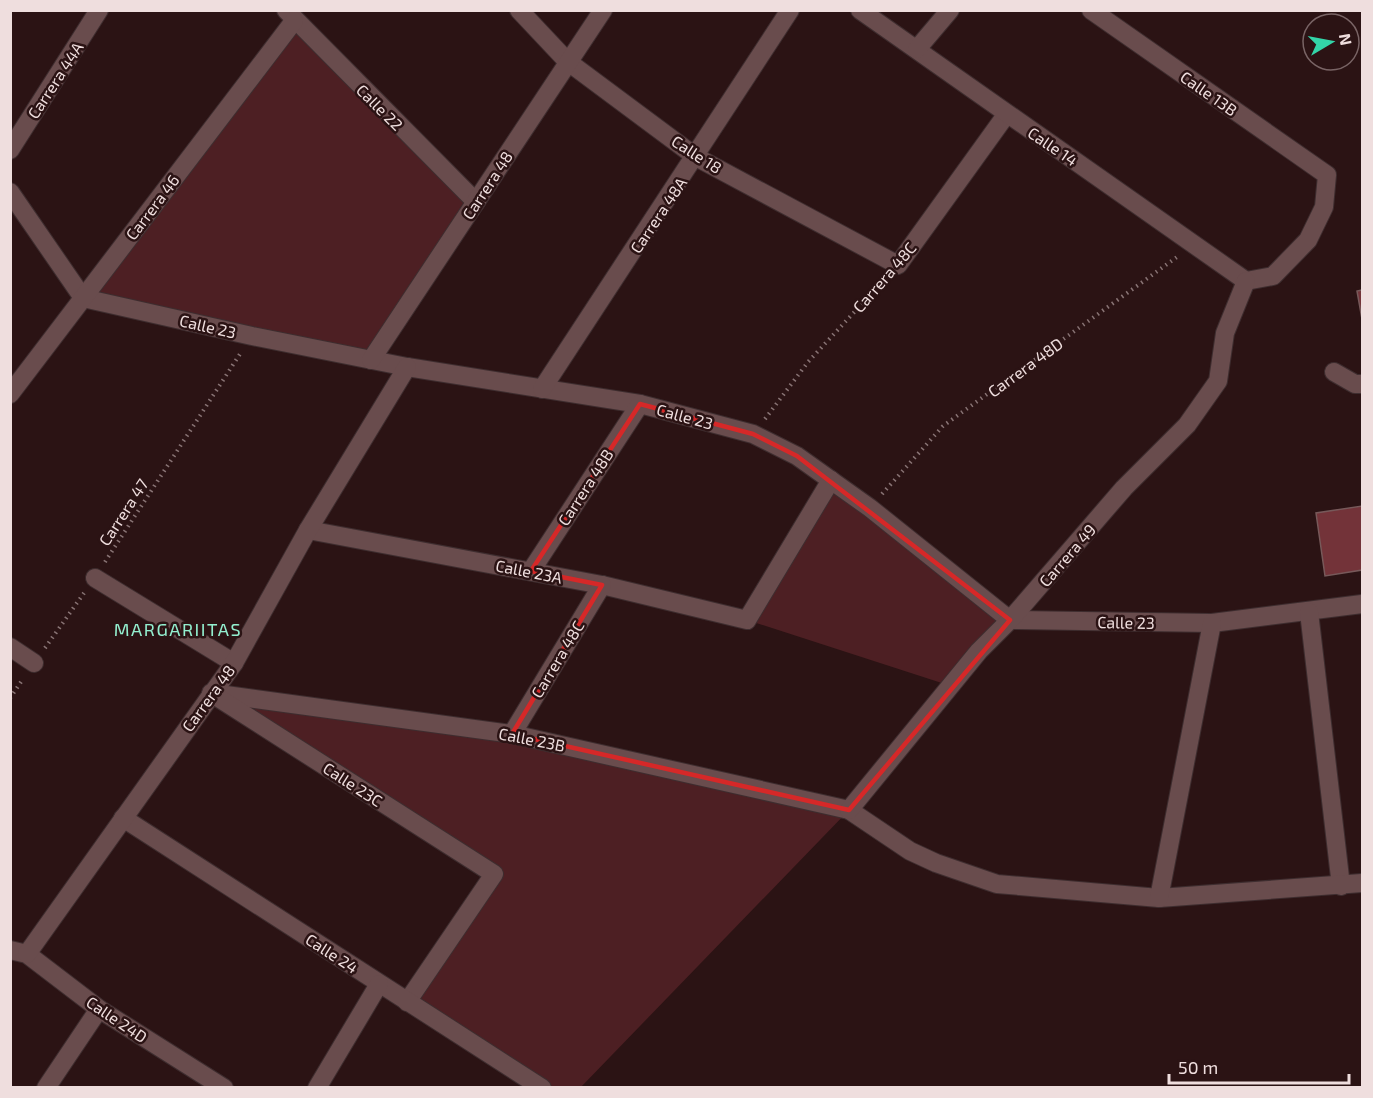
<svg xmlns="http://www.w3.org/2000/svg" width="1373" height="1098" viewBox="0 0 1373 1098" font-family="'Exo 2',sans-serif">
<style>
.green{fill:#4d1f23}
.building{fill:#733339;stroke:#77595a;stroke-width:1.5}
.lines{fill:none;stroke-linecap:round;stroke-linejoin:round}
.minor-casing{stroke:#3e2d2f;stroke-width:20}
.path{stroke:#887374;stroke-width:4;stroke-dasharray:1.5 4.5;stroke-linecap:butt}
.minor{stroke:#694c4d;stroke-width:18}
.marked{fill:none;stroke:#d62828;stroke-width:4.5;stroke-linejoin:round}
.labels{text-anchor:middle;dominant-baseline:central;stroke-width:5;stroke-linejoin:round;paint-order:stroke}
.street-label{font-size:16px;fill:#efdede;stroke:#2b1314}
.neighbourhood-label{font-size:18px;letter-spacing:1.5px;fill:#93efcf;stroke:#2b1314}
</style>
<rect width="100%" height="100%" fill="#2b1314"/>
<g class="green">
<path d="M294 21 476 202 371 360 83 298Z"/>
<path d="M831 480 1010 620 951 686 747 620Z"/>
<path d="M211 693 524 736 849 810 581 1087H542L407 1002 494 875Z"/>
</g>
<g class="building">
<path d="M1362 290V319L1357 291Z"/>
<path d="M1362 506V570L1325 576 1316 513Z"/>
</g>
<g class="lines">
<g class="minor-casing">
<g id="minor">
<path d="M286 10 476 202"/>
<path d="M519 10 567 61 696 157 898 265 1006 115"/>
<path d="M860 10 1246 281"/>
<path d="M1091 10 1327 175 1324 207 1308 240 1273 276 1246 281"/>
<path d="M917 49 950 10"/>
<path d="M10 150 99 10"/>
<path d="M10 192 83 298 252 336 407 367 640 404 753 434 797 456 870 508 1010 620 1212 623 1362 604"/>
<path d="M371 360 603 10"/>
<path d="M1334 372 1355 384H1362"/>
<path d="M542 389 790 10"/>
<path d="M10 394 294 21"/>
<path d="M308 530 602 585 747 620 831 480"/>
<path d="M531 571 640 404"/>
<path d="M95 578 234 663"/>
<path d="M1309 612 1341 886"/>
<path d="M10 647 34 663"/>
<path d="M211 693 512 734 849 810 910 851 936 863 997 884 1159 898 1362 883"/>
<path d="M217 697 494 874 407 1002"/>
<path d="M512 734 602 585"/>
<path d="M849 810 979 651 1010 620 1124 488 1187 425 1218 381 1225 333 1246 281"/>
<path d="M123 818 542 1088"/>
<path d="M1159 898 1212 623"/>
<path d="M10 950 27 954 99 1009 224 1088"/>
<path d="M27 954 234 663 308 530 407 367"/>
<path d="M46 1088 99 1009"/>
<path d="M317 1088 379 984"/>
</g>
</g>
<g class="path">
<path d="M765 419 808 362 885 279"/>
<path d="M882 494 943 426 1177 257"/>
<path d="M105 562 240 354"/>
<path d="M45 648 84 593"/>
<path d="M10 698 23 679"/>
</g>
<use href="#minor" class="minor"/>
</g>
<path class="marked" d="M640 404 753 434 797 456 1010 620 849 810 512 734 602 585 531 571Z"/>
<g class="labels">
<g class="street-label">
<text transform="translate(55 80) rotate(-57)">Carrera 44A</text>
<text transform="translate(1209 93) rotate(35)">Calle 13B</text>
<text transform="translate(380 107) rotate(45)">Calle 22</text>
<text transform="translate(1053 146) rotate(34)">Calle 14</text>
<text transform="translate(697 154) rotate(33)">Calle 18</text>
<text transform="translate(487 185) rotate(-57)">Carrera 48</text>
<text transform="translate(152 207) rotate(-53)">Carrera 46</text>
<text transform="translate(658 215) rotate(-56)">Carrera 48A</text>
<text transform="translate(884 277) rotate(-49)">Carrera 48C</text>
<text transform="translate(208 326) rotate(13)">Calle 23</text>
<text transform="translate(1025 367) rotate(-36)">Carrera 48D</text>
<text transform="translate(685 416) rotate(15)">Calle 23</text>
<text transform="translate(585 487) rotate(-57)">Carrera 48B</text>
<text transform="translate(123 512) rotate(-57)">Carrera 47</text>
<text transform="translate(1067 555) rotate(-49)">Carrera 49</text>
<text transform="translate(529 571) rotate(11)">Calle 23A</text>
<text transform="translate(1126 622) rotate(1)">Calle 23</text>
<text transform="translate(557 659) rotate(-59)">Carrera 48C</text>
<text transform="translate(208 698) rotate(-54)">Carrera 48</text>
<text transform="translate(532 739) rotate(11)">Calle 23B</text>
<text transform="translate(353 784) rotate(33)">Calle 23C</text>
<text transform="translate(332 953) rotate(33)">Calle 24</text>
<text transform="translate(117 1019) rotate(34)">Calle 24D</text>
</g>
<g class="neighbourhood-label">
<text x="178" y="629">MARGARIITAS</text>
</g>
</g>
<rect width="1373" height="1098" fill="none" stroke="#efdede" stroke-width="24"/>
<g transform="translate(1331 42) rotate(80)"><circle r="28" fill="#2b1314" stroke="#796465" stroke-width="1.5"/>
<path d="M0-4.5L10 22L0 15L-10 22Z" fill="#33d4a8"/>
<text y="-9" font-size="16" font-weight="bold" text-anchor="middle" fill="#efdede">N</text>
</g>
<path d="M1169 1074v9h180v-9" fill="none" stroke="#efdede" stroke-width="3"/>
<text x="1178" y="1074" font-size="18" fill="#efdede" stroke="#2b1314" stroke-width="4.5" paint-order="stroke">50 m</text>
</svg>
